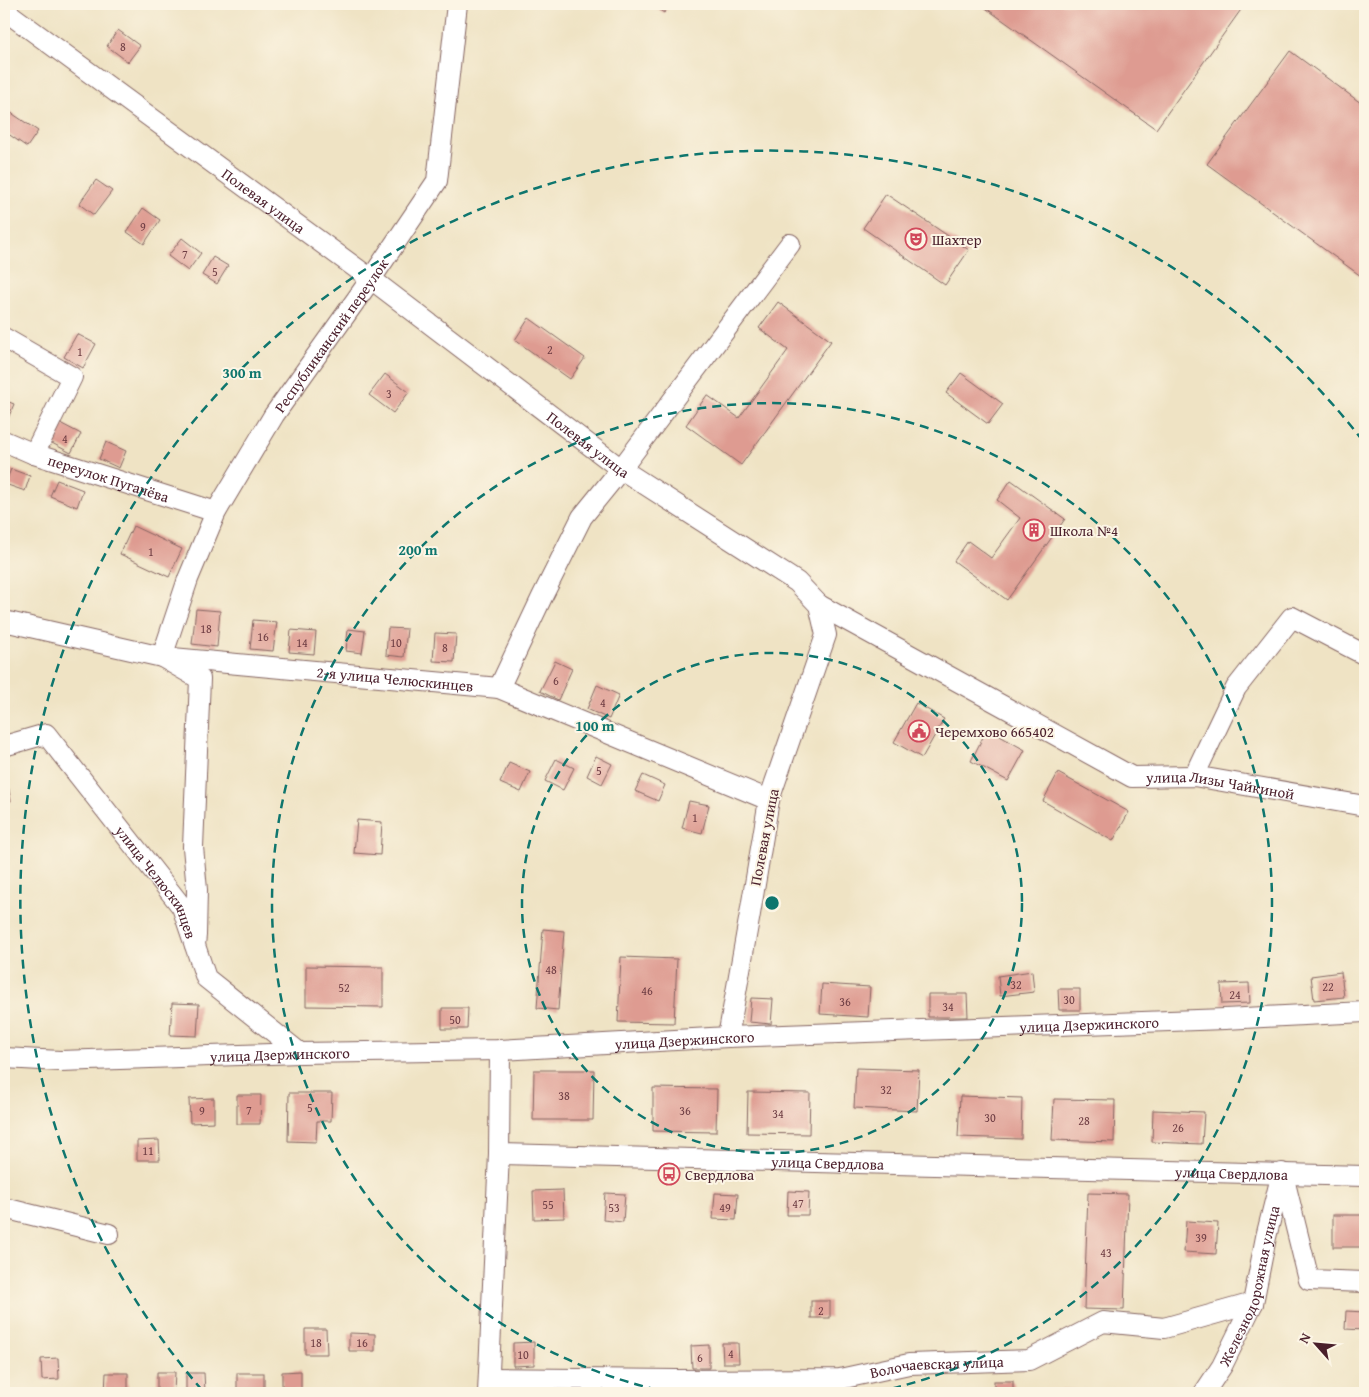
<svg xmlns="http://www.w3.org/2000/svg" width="1369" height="1397" viewBox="0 0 1369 1397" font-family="'Gentium Book Plus',serif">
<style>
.building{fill:#de9b91}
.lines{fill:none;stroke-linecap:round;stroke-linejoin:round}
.minor-casing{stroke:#846461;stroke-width:22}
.minor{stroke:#fff;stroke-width:20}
.ring{fill:none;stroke:#0f766e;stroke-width:2.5;stroke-dasharray:9 6}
.labels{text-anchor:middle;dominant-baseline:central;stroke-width:4;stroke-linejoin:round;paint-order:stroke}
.number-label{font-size:12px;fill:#6f3e44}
.street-label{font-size:15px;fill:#4a1f2b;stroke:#fcf5e5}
.poi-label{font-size:15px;fill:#4a1f2b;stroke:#fcf5e5;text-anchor:start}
.centre{fill:#0f766e;stroke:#fcf5e5;stroke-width:2.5}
.ring-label{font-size:15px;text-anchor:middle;font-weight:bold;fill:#0f766e;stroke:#fcf5e5;stroke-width:4;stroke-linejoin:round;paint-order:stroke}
</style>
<rect width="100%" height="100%" fill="#fcf5e5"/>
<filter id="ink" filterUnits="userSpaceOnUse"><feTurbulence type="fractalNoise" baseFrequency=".02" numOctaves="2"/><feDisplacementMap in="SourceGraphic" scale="10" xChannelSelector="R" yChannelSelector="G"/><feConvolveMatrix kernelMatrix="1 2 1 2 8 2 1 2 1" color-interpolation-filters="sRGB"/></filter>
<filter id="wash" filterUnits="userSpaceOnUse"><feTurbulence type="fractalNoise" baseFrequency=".0096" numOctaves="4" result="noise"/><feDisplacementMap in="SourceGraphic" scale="20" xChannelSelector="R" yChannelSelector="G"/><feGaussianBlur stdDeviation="1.12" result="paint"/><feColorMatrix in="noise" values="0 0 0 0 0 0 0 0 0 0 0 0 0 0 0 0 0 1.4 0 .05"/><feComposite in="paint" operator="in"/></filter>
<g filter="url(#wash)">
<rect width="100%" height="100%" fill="#efe3c4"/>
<g id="blocks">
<g class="building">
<path d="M651 4H670L664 13Z"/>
<path d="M980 4H1245L1156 129Z"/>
<path d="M118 30 140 46 128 62 107 46Z"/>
<path d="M1290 51 1365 106V279L1207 164Z"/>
<path d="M4 108 38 131 27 147 4 131Z"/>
<path d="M96 180 112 191 94 215 79 204Z"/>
<path d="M886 194 969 250 945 285 863 228Z"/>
<path d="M143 208 160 220 144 244 127 232Z"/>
<path d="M182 238 201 253 188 271 168 256Z"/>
<path d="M213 257 228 266 217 284 202 275Z"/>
<path d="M778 302 831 341 741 465 686 425 707 395 739 418 788 350 759 328Z"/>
<path d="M529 318 585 358 570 379 515 340Z"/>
<path d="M77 334 96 344 83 368 64 357Z"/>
<path d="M961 373 1003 404 988 424 946 393Z"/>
<path d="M385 374 409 392 393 413 369 395Z"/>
<path d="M4 400 14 404 4 428Z"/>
<path d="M60 423 81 434 71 453 50 442Z"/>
<path d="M106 442 126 451 119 468 99 459Z"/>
<path d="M11 469 30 476 25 491 5 484Z"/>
<path d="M57 480 83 490 77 507 50 496Z"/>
<path d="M1011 480 1065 519 1007 600 954 561 968 541 991 558 1020 518 997 500Z"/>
<path d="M133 526 182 549 169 577 120 554Z"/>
<path d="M196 609 220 611 217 647 192 644Z"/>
<path d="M253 620 277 622 273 651 250 649Z"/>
<path d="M388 628 407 629 404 657 386 655Z"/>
<path d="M348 629 365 631 362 653 346 651Z"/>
<path d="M291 630 316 632 314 654 289 652Z"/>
<path d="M435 633 456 634 454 662 433 661Z"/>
<path d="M555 661 572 669 558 700 540 691Z"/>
<path d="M597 685 619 695 609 719 587 709Z"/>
<path d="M916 703 944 719 922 758 894 742Z"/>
<path d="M987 729 1025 750 1008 781 971 761Z"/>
<path d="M596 756 612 764 602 784 587 776Z"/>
<path d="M556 759 574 768 563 790 545 781Z"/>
<path d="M509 763 530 772 521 792 500 783Z"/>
<path d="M1058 773 1129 812 1113 841 1043 801Z"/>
<path d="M643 775 665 785 658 801 635 791Z"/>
<path d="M7 780 11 801 4 802V781Z"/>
<path d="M689 801 709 805 702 833 682 828Z"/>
<path d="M357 820 382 822 380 855 354 853Z"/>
<path d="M543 929 564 931 558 1010 537 1008Z"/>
<path d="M621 957 677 959 674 1023 618 1022Z"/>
<path d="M306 966 383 967V1007L306 1006Z"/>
<path d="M1032 971 1034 992 1000 996 998 976Z"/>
<path d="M1341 972 1344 997 1314 1000 1311 976Z"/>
<path d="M1249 983 1250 1003 1222 1004 1221 984Z"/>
<path d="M822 984 870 987 868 1017 820 1014Z"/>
<path d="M1058 989H1080V1010H1059Z"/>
<path d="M928 994H967L968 1017H928Z"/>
<path d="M751 998 773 999 771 1024 749 1022Z"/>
<path d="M172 1003 199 1004 197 1036 170 1035Z"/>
<path d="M442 1008H468L467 1029H442Z"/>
<path d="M856 1068 919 1070 917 1111 854 1108Z"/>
<path d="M534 1070H594L593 1120H533Z"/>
<path d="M653 1088 717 1089 716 1132 653 1131Z"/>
<path d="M748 1092 810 1093 809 1134 747 1133Z"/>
<path d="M289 1093H332L331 1121H317L316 1142 288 1141Z"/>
<path d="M237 1095H261L260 1124H237Z"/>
<path d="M960 1096 1022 1098 1021 1139 958 1137Z"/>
<path d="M214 1098V1122L190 1123 189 1099Z"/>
<path d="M1054 1099 1115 1100 1114 1142 1052 1140Z"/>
<path d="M1153 1110 1204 1112 1202 1144 1152 1142Z"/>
<path d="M159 1140 160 1160H137V1141Z"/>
<path d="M563 1190 564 1218 534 1219 533 1191Z"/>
<path d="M788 1191 809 1192 808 1215H787Z"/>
<path d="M605 1193 625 1194 623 1222 603 1220Z"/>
<path d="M715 1193 738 1194 736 1220 713 1219Z"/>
<path d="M1088 1193 1128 1194 1124 1310 1084 1309Z"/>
<rect x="1333" y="1215" width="32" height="32"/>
<path d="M1186 1221 1218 1223 1216 1254 1184 1252Z"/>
<rect x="811" y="1301" width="19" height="17"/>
<path d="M1346 1311 1365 1312V1330L1345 1329Z"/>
<path d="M305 1329H326L327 1354H305Z"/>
<path d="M349 1333 375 1334V1351H349Z"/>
<path d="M534 1342V1365L513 1366V1343Z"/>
<path d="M722 1343H738L739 1363H723Z"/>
<path d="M709 1345V1368H692L691 1346Z"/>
<path d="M58 1358 59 1379 42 1380 41 1359Z"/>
<path d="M301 1371V1390L282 1391V1372Z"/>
<path d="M157 1372H175L174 1393H157Z"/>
<path d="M106 1373H128V1393H105Z"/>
<path d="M186 1373H204L205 1392 186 1393Z"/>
<rect x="237" y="1373" width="27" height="20"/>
<rect x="994" y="1381" width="19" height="12"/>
<path d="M1061 1389 1079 1390V1393H1061Z"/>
</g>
</g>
</g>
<g filter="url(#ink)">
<use href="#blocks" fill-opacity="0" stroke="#846461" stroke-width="1"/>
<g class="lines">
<g class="minor-casing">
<g id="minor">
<path id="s1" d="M4 10 371 279 621 469 797 582 819 605 826 635 769 800 750 914 728 1037"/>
<path d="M4 338 72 377 34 454"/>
<path id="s2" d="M4 441 34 454 216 512"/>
<path id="s3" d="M819 605 1132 777 1194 776 1365 806"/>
<path id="s4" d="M4 621 162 657 499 688 769 800"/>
<path d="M499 688 542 597 582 517 621 469 790 244"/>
<path id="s5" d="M4 746 46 734 182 907 206 978 300 1053"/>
<path d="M1194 776 1236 688 1292 617 1365 655"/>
<path id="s6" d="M195 945 196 935 197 890 193 847 200 679 162 657 188 579 216 512 274 415 371 279 437 181 457 4"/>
<path id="s7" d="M4 1058 60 1061 300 1053 500 1050 728 1037 1225 1019 1365 1012"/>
<path d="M499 1154 500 1050"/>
<path d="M1283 1175 1309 1280 1365 1282"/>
<path d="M4 1208 109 1234"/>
<path id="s8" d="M489 1378 677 1380 840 1379 909 1364 1029 1360 1103 1322 1164 1328 1253 1303"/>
<path id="s9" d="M488 1393 499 1154 1365 1176"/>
<path id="s10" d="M1204 1393 1222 1366 1253 1303 1266 1237 1282 1173"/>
</g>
</g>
<use href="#minor" class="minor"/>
</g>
</g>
<g class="ring">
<circle cx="772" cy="903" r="250"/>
<path d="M672 1393A500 500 0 1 1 872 1393"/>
<path d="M202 1390A750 750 0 1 1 1363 441"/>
</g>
<defs>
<g id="theatre-ring" transform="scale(1.125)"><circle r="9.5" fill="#fcf5e5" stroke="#d1495b" stroke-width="1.5"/><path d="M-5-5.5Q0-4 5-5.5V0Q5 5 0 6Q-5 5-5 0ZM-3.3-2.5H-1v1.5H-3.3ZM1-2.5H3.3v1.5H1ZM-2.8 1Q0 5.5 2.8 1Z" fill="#d1495b"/></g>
<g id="building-ring" transform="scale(1.125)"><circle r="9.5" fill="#fcf5e5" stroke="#d1495b" stroke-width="1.5"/><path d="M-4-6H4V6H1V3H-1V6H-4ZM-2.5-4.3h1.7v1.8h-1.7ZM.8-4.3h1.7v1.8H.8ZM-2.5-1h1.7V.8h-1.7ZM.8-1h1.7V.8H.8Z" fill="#d1495b"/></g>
<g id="civic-ring" transform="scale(1.125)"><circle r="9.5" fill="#fcf5e5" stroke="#d1495b" stroke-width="1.5"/><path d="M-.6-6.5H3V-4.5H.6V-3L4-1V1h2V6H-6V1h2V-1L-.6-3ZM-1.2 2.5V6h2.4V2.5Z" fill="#d1495b"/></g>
<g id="bus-ring" transform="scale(1.125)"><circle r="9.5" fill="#fcf5e5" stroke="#d1495b" stroke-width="1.5"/><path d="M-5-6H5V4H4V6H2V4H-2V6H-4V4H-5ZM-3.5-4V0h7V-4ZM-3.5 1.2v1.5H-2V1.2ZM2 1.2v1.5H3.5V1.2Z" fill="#d1495b"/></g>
</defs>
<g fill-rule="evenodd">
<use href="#theatre-ring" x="916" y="239"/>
<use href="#building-ring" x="1034" y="530"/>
<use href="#civic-ring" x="919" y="731"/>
<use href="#bus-ring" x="669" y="1174"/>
</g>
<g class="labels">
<g class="number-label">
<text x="123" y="46">8</text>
<text x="143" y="226">9</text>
<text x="185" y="254">7</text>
<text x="215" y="271">5</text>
<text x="550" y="349">2</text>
<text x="80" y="351">1</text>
<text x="389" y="393">3</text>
<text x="65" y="438">4</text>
<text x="151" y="551">1</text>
<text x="206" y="628">18</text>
<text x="263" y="636">16</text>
<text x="302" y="642">14</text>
<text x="396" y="642">10</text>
<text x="445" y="647">8</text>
<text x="556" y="680">6</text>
<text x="603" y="702">4</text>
<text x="599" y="770">5</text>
<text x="695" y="817">1</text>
<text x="551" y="969">48</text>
<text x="1016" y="984">32</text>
<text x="1328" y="986">22</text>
<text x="344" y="987">52</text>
<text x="647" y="990">46</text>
<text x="1235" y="994">24</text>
<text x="1069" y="999">30</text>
<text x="845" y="1001">36</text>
<text x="948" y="1006">34</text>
<text x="455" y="1019">50</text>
<text x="886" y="1089">32</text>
<text x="564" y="1095">38</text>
<text x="310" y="1107">5</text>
<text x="202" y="1110">9</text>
<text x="249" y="1110">7</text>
<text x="685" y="1110">36</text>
<text x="778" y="1113">34</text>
<text x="990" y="1117">30</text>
<text x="1084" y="1120">28</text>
<text x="1178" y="1127">26</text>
<text x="148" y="1150">11</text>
<text x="798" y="1203">47</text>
<text x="548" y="1204">55</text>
<text x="614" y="1207">53</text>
<text x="725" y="1207">49</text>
<text x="1201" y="1237">39</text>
<text x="1106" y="1252">43</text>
<text x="821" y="1310">2</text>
<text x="316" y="1342">18</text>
<text x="362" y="1342">16</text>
<text x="731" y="1353">4</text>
<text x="523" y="1354">10</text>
<text x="700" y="1357">6</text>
</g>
<g class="street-label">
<text stroke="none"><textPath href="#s1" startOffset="322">Полевая улица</textPath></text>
<text stroke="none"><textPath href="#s6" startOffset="676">Республиканский переулок</textPath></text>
<text stroke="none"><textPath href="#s1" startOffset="728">Полевая улица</textPath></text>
<text stroke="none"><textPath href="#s2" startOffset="111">переулок Пугачёва</textPath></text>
<text stroke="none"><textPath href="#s4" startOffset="396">2-я улица Челюскинцев</textPath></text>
<text stroke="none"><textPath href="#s3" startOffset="446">улица Лизы Чайкиной</textPath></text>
<text transform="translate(764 837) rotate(-79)">Полевая улица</text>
<text stroke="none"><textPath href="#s5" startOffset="229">улица Челюскинцев</textPath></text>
<text stroke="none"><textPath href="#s7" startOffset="1086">улица Дзержинского</textPath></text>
<text stroke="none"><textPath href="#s7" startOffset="681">улица Дзержинского</textPath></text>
<text stroke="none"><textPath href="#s7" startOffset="276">улица Дзержинского</textPath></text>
<text stroke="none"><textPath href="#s9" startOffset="568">улица Свердлова</textPath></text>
<text stroke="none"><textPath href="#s9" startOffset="972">улица Свердлова</textPath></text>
<text stroke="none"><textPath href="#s10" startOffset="118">Железнодорожная улица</textPath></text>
<text stroke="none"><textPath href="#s8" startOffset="449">Волочаевская улица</textPath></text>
</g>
<g class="poi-label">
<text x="932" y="239">Шахтер</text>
<text x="1050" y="530">Школа №4</text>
<text x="935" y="731">Черемхово 665402</text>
<text x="685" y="1174">Свердлова</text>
</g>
</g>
<circle cx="772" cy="903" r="8" class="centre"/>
<g class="ring-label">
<text x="242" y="378">300 m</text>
<text x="418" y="555">200 m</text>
<text x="595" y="731">100 m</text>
</g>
<rect width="1369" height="1397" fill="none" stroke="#fcf5e5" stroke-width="20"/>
<g transform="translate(1316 1344) rotate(297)" stroke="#fcf5e5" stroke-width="4" paint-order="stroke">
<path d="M0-4L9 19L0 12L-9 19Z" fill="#4a1f2b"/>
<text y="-8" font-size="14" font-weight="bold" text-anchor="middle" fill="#4a1f2b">N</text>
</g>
</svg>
